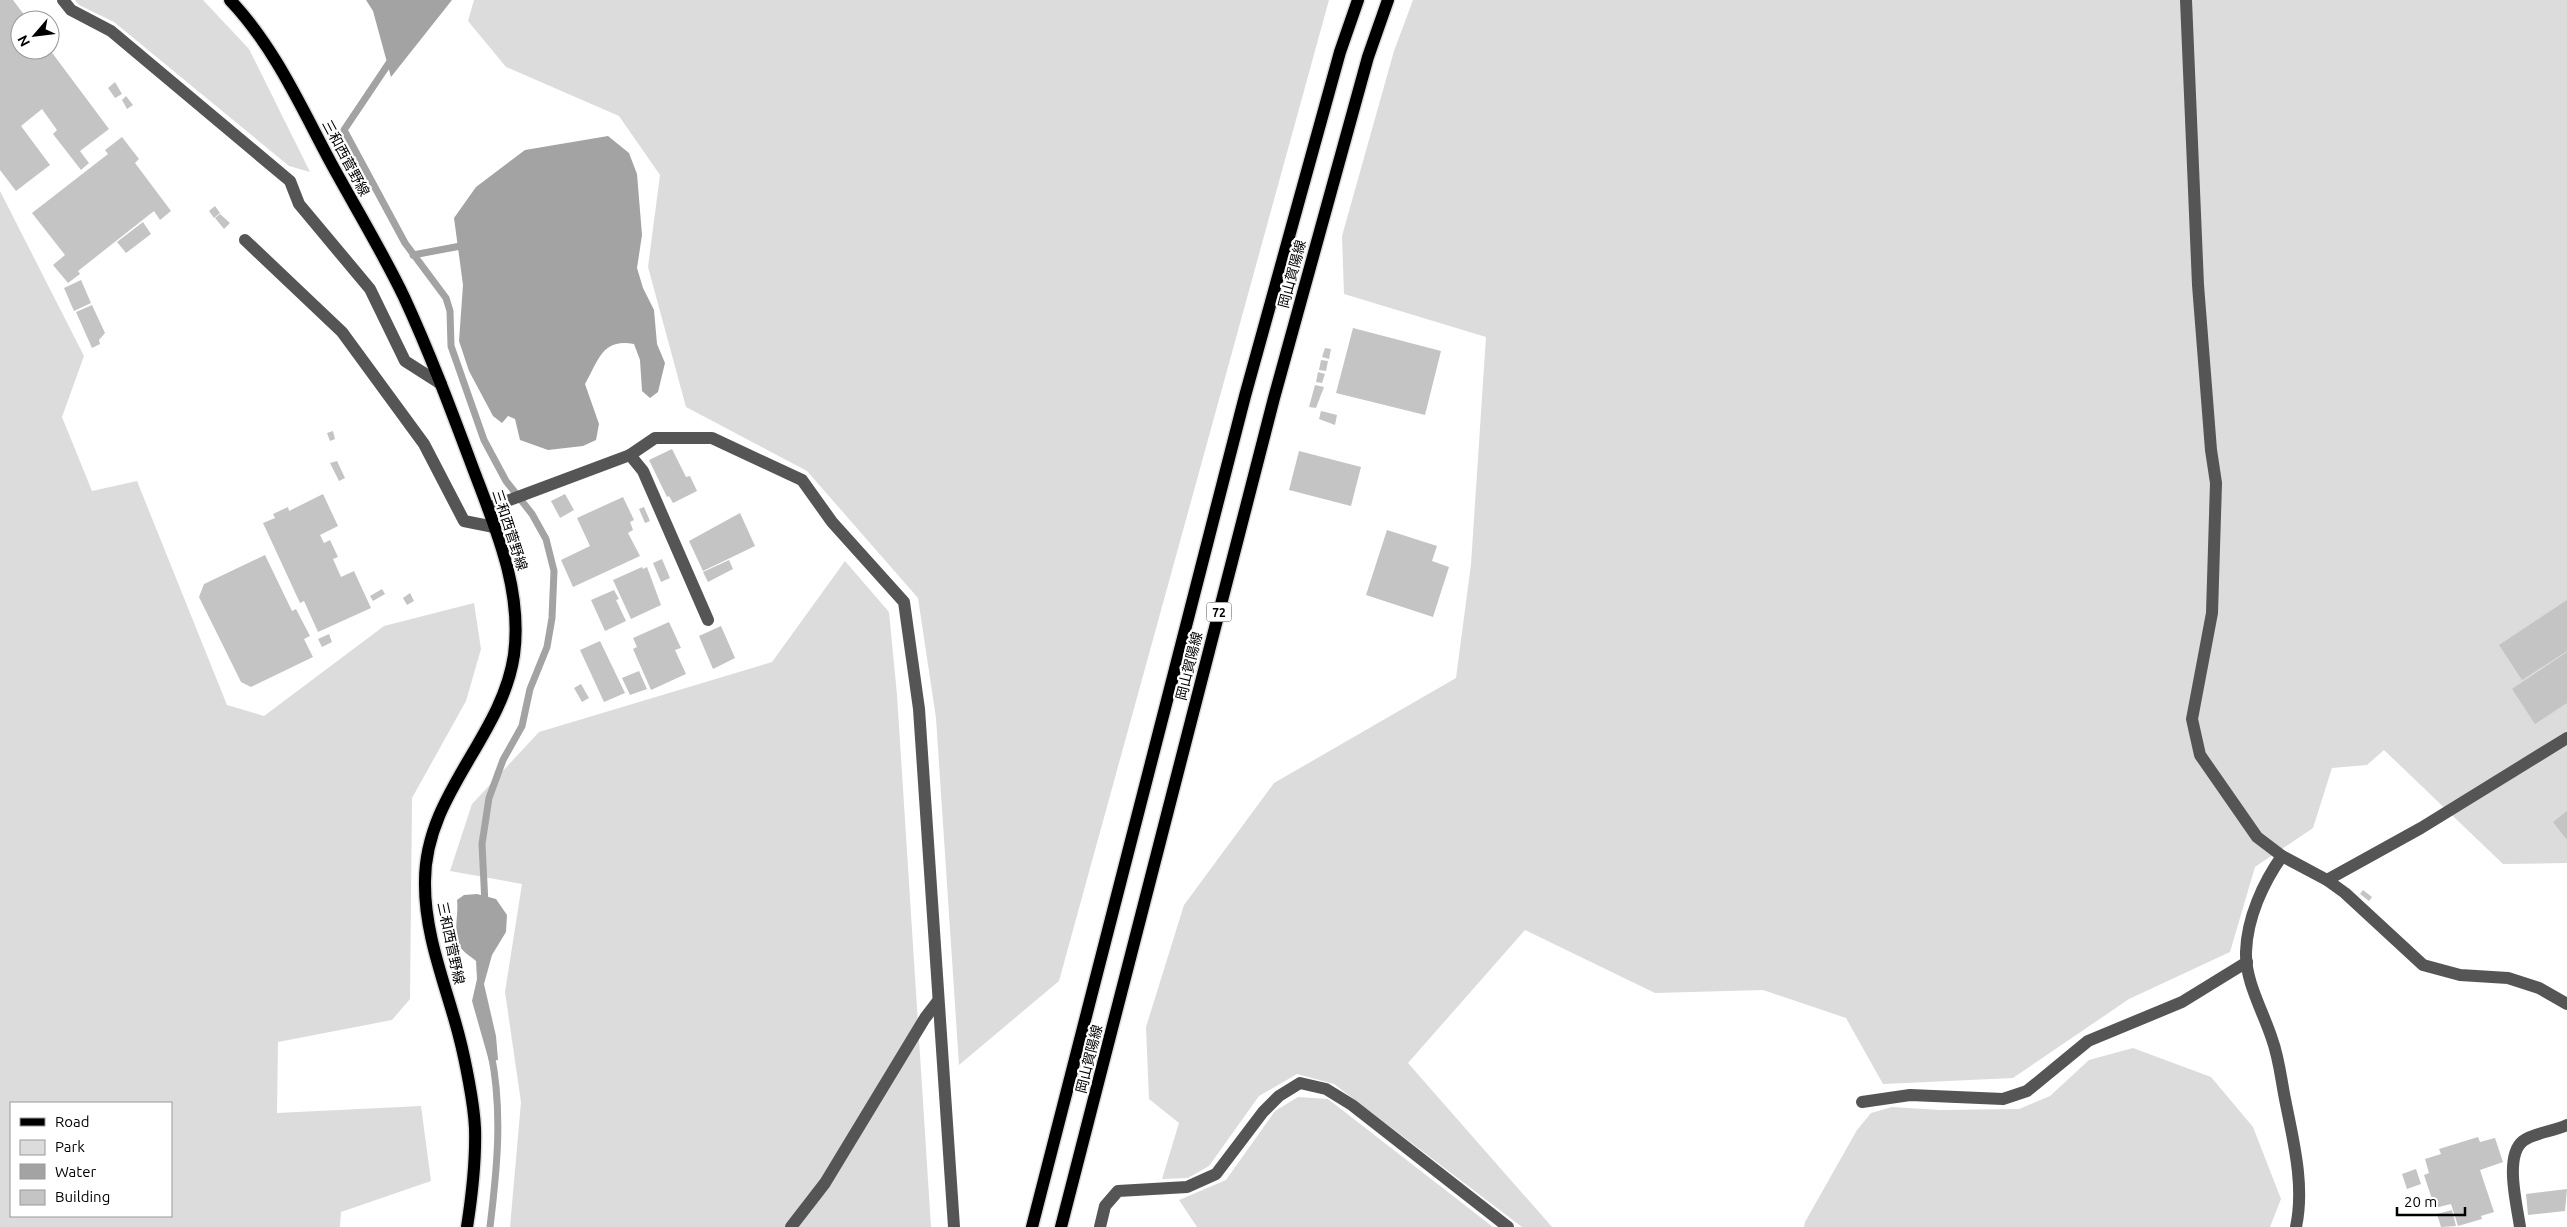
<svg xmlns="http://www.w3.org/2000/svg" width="2567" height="1227" viewBox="0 0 2567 1227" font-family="Ubuntu,'Noto Sans JP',sans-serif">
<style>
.green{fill:#dcdcdc;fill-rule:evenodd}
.water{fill:#a3a3a3}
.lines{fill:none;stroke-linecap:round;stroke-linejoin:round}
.stream{stroke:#a3a3a3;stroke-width:7}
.building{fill:#c4c4c4}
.major-casing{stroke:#dbdbdb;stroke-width:15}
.minor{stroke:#555;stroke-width:12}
.major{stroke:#000;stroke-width:12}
.labels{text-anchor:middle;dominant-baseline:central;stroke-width:4.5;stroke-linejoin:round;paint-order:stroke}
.shield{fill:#fff;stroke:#4c4c4c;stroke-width:1}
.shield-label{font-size:12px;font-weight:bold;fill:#000}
.street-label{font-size:14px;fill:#000;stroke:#fff}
</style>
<rect width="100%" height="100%" fill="#fff"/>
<g class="green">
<path d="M75 0H203L249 49 310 172 289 166 114 22 79 5Z"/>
<path d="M474 0H1329L1059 981 959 1065 936 718 918 598 807 471 686 407 648 267 660 175 619 116 506 67 468 21Z"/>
<path d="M1413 0H2567V863L2503 864 2384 750 2367 765 2332 768 2313 828 2255 867 2230 952 2129 999 2013 1078 1883 1084 1846 1018 1763 990 1655 993 1525 930 1408 1063 1552 1227H1522L1334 1084 1297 1074 1259 1096 1209 1166 1188 1178 1162 1179 1179 1123 1149 1099 1146 1027 1184 905 1274 783 1456 678 1471 564 1486 337 1344 294 1342 236 1394 51Z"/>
<path d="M0 191 84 356 62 417 92 491 137 481 227 705 264 716 384 626 474 603 481 649 466 701 412 798 410 999 392 1020 278 1042 277 1113 421 1106 431 1181 341 1212 340 1227H0ZM11 1103H171V1216H11Z"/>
<path d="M845 561 889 612 897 695 931 1227H510L521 1102 505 992 522 884 450 871 472 804 539 732 772 662Z"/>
<path d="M2133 1048 2211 1077 2253 1127 2281 1199 2270 1227H1804L1805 1222 1857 1130 1871 1113 1892 1107 1940 1110 2019 1109 2050 1096 2089 1060Z"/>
<path d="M1298 1097 1328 1099 1493 1227H1197L1179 1200 1226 1180 1275 1111Z"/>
</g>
<g class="water">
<path d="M366 0H452L391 77 373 11Z"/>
<path d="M608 136 629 153 637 174 642 235 637 268 643 288 654 310 657 344 665 363 658 392 650 398 642 391 640 360 634 344C602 338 599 360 585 384L599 424 596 440 583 446 548 450 520 440 515 419 508 416 502 423 493 416 469 371 459 341 463 285 454 218 476 187 525 150Z"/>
<path d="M477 894 496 899 507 915 506 932 492 955 484 984 496 1036 498 1060 489 1061 472 1001 477 979 476 961C472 957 464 953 461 948 452 936 459 914 457 900L464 895Z"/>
</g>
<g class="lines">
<g class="stream">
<path d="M393 57 344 130 405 243 446 298 450 311 451 346 484 440 506 481 532 514 546 539 554 571 552 618 547 647 530 689 522 726 503 760 489 798 482 844 485 904"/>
<path d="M413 255 466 245"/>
<path d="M490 1227C497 1169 503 1112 491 1053"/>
</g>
</g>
<g class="building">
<path d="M0 0H13L28 20H20V50H50L109 129 80 151 89 163 81 170 53 134 57 130 42 109 21 126 50 165 16 191 0 170Z"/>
<path d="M115 82 122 94 115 98 108 88Z"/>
<path d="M126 96 133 105 127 109 122 100Z"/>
<path d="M122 137 139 159 135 163 171 211 160 220 154 211 78 271 80 274 68 283 53 265 65 255 32 213 108 154 105 150Z"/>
<path d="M215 206 220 213 214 218 209 211Z"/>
<path d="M220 214 230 223 224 229 215 218Z"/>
<path d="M143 222 151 234 126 253 117 242Z"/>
<path d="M81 280 91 303 74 311 64 288Z"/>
<path d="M92 305 105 333 99 340 100 344 92 348 76 312Z"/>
<path d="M1353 328 1441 351 1425 415 1336 393Z"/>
<path d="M1325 348 1331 349 1329 359 1322 357Z"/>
<path d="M1321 360 1328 361 1326 371 1319 370Z"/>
<path d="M1318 372 1325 374 1322 383 1316 382Z"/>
<path d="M1315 385 1324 387 1316 408 1309 407Z"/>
<path d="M1321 411 1337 415 1335 425 1319 419Z"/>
<path d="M333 431 335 439 330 441 327 433Z"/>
<path d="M672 449 686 477 690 476 697 491 673 503 669 496 667 497 649 460Z"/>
<path d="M1299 451 1361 467 1351 506 1289 490Z"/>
<path d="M337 461 345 478 339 481 330 463Z"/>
<path d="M323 494 338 526 320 535 324 543 330 540 338 557 333 559 341 577 354 571 371 608 318 632 304 601 300 603 263 523 275 518 273 514 288 507 289 511Z"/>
<path d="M565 494 574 510 560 518 551 501Z"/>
<path d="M623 497 634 520 630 522 633 530 628 533 640 556 573 587 561 560 590 546 577 518Z"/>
<path d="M644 507 650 521 645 523 639 509Z"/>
<path d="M740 513 755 546 703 571 689 541Z"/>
<path d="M1387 530 1437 546 1432 561 1449 567 1433 617 1366 595Z"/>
<path d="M265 555 292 611 296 609 310 636 304 639 313 657 251 687 241 682 199 597 204 584Z"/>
<path d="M662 559 670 578 661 582 653 563Z"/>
<path d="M729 560 733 569 708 582 703 572Z"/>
<path d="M642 567 643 569 647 567 661 605 631 619 613 580Z"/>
<path d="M382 589 385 594 373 601 370 596Z"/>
<path d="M614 590 619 599 616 600 626 621 605 631 591 600Z"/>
<path d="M410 593 414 601 407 605 403 598Z"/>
<path d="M2567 600V651L2522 680 2499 645Z"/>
<path d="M669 622 681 648 675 650 686 674 651 690 633 649 637 647 633 638Z"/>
<path d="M721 626 735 658 713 669 699 636Z"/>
<path d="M329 634 332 642 322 647 318 639Z"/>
<path d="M600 641 625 693 604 702 580 650Z"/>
<path d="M2567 652V703L2535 724 2512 689Z"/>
<path d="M639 671 647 689 630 695 622 678Z"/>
<path d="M581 684 589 698 582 702 574 688Z"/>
<path d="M2567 811V838L2566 839 2553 822Z"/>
<path d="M2363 890 2372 897 2369 901 2360 894Z"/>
<path d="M2478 1137 2480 1142 2495 1138 2503 1162 2480 1170 2494 1212 2481 1216 2482 1219 2458 1226 2451 1204 2435 1208 2424 1175 2429 1173 2425 1159 2441 1154 2439 1149Z"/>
<path d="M2416 1169 2421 1184 2407 1189 2402 1174Z"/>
<path d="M2567 1189 2565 1211 2528 1215 2526 1194Z"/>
<path d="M2452 1210 2456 1226 2441 1227 2437 1214Z"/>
</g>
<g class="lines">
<g class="major-casing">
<g id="major">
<path d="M230 0C274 46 301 107 331 163 355 207 382 251 404 297 429 351 450 407 471 463 494 525 523 588 514 655 502 737 425 794 425 881 424 935 446 985 459 1036 465 1059 474 1104 475 1128 476 1160 472 1195 467 1227"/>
<path d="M1032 1227 1245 396 1340 52 1358 0"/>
<path d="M1061 1227 1274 398 1368 57 1388 0"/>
</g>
</g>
<g class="minor">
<path d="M63 0 71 10 111 31 290 181 299 204 370 289 405 361 441 384"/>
<path d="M2186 0 2198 285 2211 450 2216 483 2212 613 2192 719 2200 755 2257 837 2282 856 2327 880 2345 893 2423 965 2460 975 2508 978 2539 988 2567 1004"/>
<path d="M245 240 342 332 424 444 464 521 494 527"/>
<path d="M630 455 643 471 708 620"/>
<path d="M488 508 630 455 655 438H712L802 480 832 522 904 602 919 709 954 1227"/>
<path d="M2282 856C2263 883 2247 918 2246 952 2245 981 2263 1011 2272 1039 2279 1058 2281 1079 2285 1099 2293 1140 2305 1185 2296 1227"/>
<path d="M2327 880 2421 828 2567 738"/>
<path d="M1862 1102 1910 1095 2003 1099 2027 1091 2088 1041 2182 1002 2247 962"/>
<path d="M791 1227 825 1183 925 1018 938 1001"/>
<path d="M1100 1227 1105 1206 1118 1191 1187 1187 1216 1174 1263 1112 1279 1096 1300 1083 1326 1089 1352 1105 1508 1227"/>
<path d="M2520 1227C2517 1205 2504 1156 2523 1141 2532 1133 2556 1131 2567 1125"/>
</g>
<use href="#major" class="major"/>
</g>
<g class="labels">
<rect class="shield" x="1206.5" y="602.5" width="25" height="19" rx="4"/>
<g class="shield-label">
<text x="1219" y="612">72</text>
</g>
<g class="street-label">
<text transform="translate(346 158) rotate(62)">三和西菅野線</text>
<text transform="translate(1292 274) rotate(-75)">岡山賀陽線</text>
<text transform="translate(510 530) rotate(72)">三和西菅野線</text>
<text transform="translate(1189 666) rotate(-76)">岡山賀陽線</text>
<text transform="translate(451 943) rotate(78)">三和西菅野線</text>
<text transform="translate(1089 1059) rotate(-76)">岡山賀陽線</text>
</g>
</g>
<rect x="10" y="1102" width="162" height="115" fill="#ffffff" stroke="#999999"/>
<rect x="20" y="1118" width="25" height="8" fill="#000000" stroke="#999999"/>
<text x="55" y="1127" font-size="15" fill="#000000">Road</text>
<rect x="20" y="1140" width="25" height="15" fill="#dcdcdc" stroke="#999999"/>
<text x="55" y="1152" font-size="15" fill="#000000">Park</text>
<rect x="20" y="1164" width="25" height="15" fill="#a3a3a3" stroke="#999999"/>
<text x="55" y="1177" font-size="15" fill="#000000">Water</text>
<rect x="20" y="1190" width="25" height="15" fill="#c4c4c4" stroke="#999999"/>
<text x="55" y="1202" font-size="15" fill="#000000">Building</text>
<g transform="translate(35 35) rotate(242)"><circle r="24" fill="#ffffff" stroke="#999999"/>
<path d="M0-4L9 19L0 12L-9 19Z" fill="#000000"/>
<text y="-8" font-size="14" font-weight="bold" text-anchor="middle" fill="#000000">N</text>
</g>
<path d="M2397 1207v8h68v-8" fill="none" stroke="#000000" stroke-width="2.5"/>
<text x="2404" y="1207" font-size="15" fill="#000000" stroke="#ffffff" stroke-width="4" paint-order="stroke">20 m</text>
</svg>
